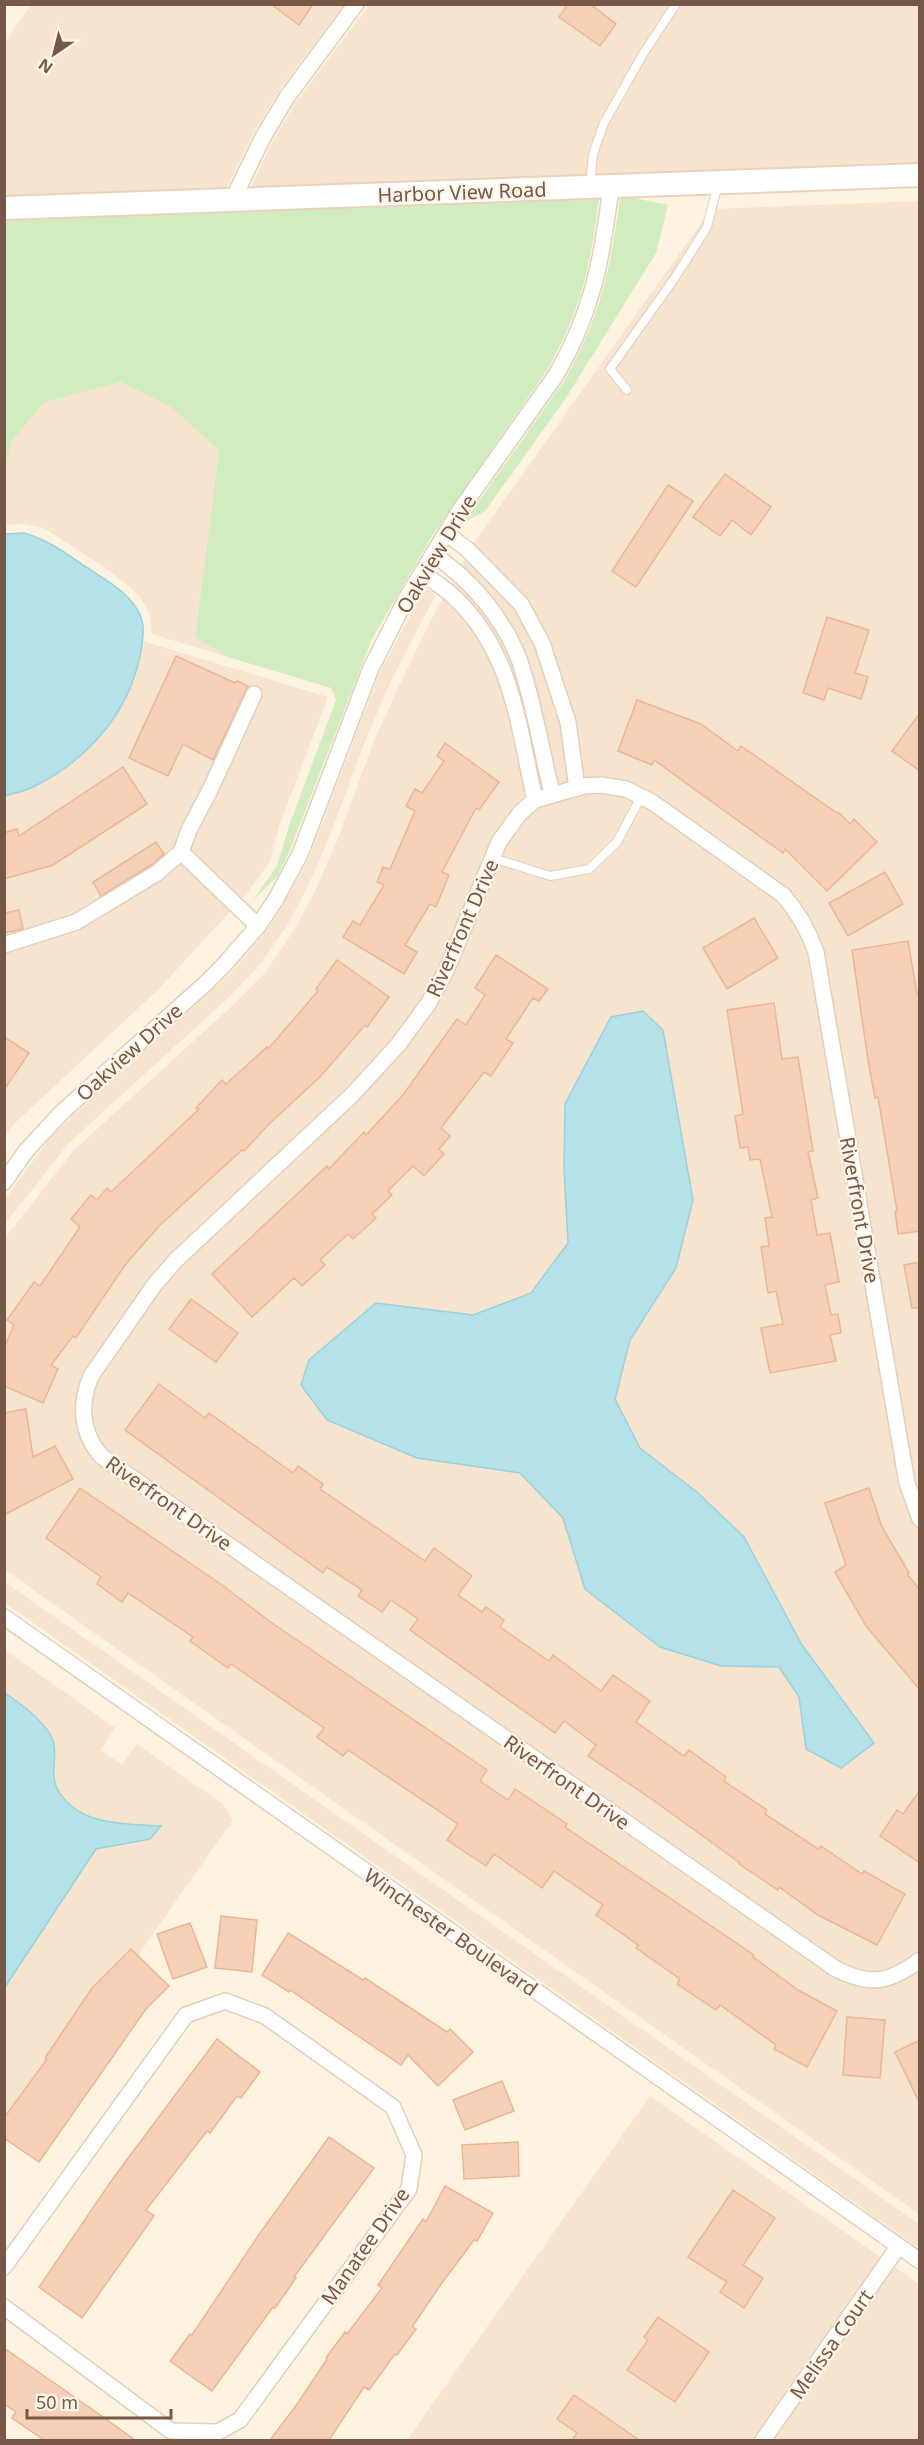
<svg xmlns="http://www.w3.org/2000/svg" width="924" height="2445" viewBox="0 0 924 2445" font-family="'Noto Sans',sans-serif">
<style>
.residential{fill:#f6e4cf}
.green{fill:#d1ecbf}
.water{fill:#b5e1e8;stroke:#9ad1db;stroke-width:1.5}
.building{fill:#f5d0b7;stroke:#e9b696;stroke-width:1.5}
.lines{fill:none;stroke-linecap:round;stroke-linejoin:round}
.service-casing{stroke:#e2cfbc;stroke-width:10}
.minor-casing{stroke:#e2cfbc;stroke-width:18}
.secondary-casing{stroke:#ead2bc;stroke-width:26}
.service{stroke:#fff;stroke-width:8}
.minor{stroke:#fff;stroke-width:15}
.secondary{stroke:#fff;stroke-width:22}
.labels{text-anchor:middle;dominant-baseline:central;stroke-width:4.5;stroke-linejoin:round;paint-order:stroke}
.street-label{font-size:20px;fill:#775846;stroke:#fff6e9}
</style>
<rect width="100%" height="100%" fill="#fef3e1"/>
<g class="residential">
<path d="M31 5H344L279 91 254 132 227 188 5 198V42Z"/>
<path d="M369 5H919V164L251 187 272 142 296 102Z"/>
<path d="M919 201V2214L5 1570 4 1239 74 1150 233 1005 264 974 294 930 315 891 337 841 374 741 399 686 431 620 473 544 711 209Z"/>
<path d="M120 382 171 407 219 450 195 636 228 657 152 634 150 615 139 595 111 572 44 528 24 524 5 525V471L11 442 43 403Z"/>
<path d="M425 588 435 596 390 683 366 739 329 838 307 888 287 926 257 968 227 999 69 1143 5 1224V1199L50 1138 68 1120 231 973 266 931 284 904 309 858 380 672Z"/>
<path d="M143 641 328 697 280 824 269 863 246 894 159 989 15 1123 5 1136V796L34 787 77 759 135 680Z"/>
<path d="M5 1582 919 2224V2248L5 1603Z"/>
<path d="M5 1650 115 1728 101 1750 122 1765 137 1744 223 1804 233 1820 5 2144Z"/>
<path d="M650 2096 919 2284V2440H407Z"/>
</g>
<g class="green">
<path d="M620 197H629L668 205 656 253 566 398 485 511 464 522 564 381C600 318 611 268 620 197Z"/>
<path d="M599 198C591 264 581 311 547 370L432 536 372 639 290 850 277 877 253 900 277 866 289 826 336 700 331 688 228 657 195 637 219 450 171 407 120 382 43 403 11 442 5 471V219L230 210 237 213 239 210Z"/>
</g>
<g class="water">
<path d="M24 533C46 539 64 552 83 565 103 578 135 595 142 620 145 631 142 646 140 656 128 714 87 760 35 786 26 791 14 793 5 796V534Z"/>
<path d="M643 1011 663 1030 693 1200 676 1268 630 1340 615 1399 640 1448 698 1493 744 1537 802 1645 874 1743 841 1768 806 1749 799 1697 779 1667 721 1666 660 1647 585 1589 563 1518 520 1473 417 1458 327 1420 301 1385 309 1360 376 1303 473 1315 531 1293 568 1243 564 1167 565 1104 611 1017Z"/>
<path d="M5 1693C20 1703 47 1723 53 1741 58 1754 50 1773 56 1786 74 1826 125 1824 161 1826L150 1839 96 1849 5 1987Z"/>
</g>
<g class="building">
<path d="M271 4H313L299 25Z"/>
<path d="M568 4H590L616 24 600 46 559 17Z"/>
<path d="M725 474 771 507 751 535 732 520 720 536 693 517Z"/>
<path d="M668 485 693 501 636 587 612 571Z"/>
<path d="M827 617 869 630 855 673 868 677 861 699 828 688 824 700 803 693Z"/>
<path d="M176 656 235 683 237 681 248 686 213 760 183 744 168 776 129 758Z"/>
<path d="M637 700 701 724 738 751 741 746 837 813 838 812 850 824 854 819 877 842 827 891 785 849 783 853 654 760 652 765 618 751Z"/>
<path d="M920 713V771L892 751Z"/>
<path d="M445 743 499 782 479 810 476 808 442 872 449 875 436 907 430 904 405 945 417 952 404 974 343 937 353 921 360 925 384 885 377 882 383 867 390 869 415 811 406 806 415 789 422 793 444 761 437 756Z"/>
<path d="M123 767 147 804 53 865 4 879V833L17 829 19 836Z"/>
<path d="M156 842 164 854 151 865 101 896 93 882Z"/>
<path d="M885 872 903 904 848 936 829 903Z"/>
<path d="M19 910 23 929 4 933V913Z"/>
<path d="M754 918 778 958 727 989 703 948Z"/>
<path d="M908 941 917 994 920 993V1231L898 1234 895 1211H897L878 1097 875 1098 868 1060 852 950Z"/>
<path d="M496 955 548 989 539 1001 533 998 506 1039 513 1043 491 1076 484 1072 441 1128 450 1136 439 1149 444 1154 424 1176 413 1166 388 1191 392 1195 372 1214 376 1218 353 1239 348 1234 320 1260 325 1265 302 1286 294 1278 252 1317 212 1274 327 1166 329 1169 364 1132 366 1135 403 1095 457 1019 466 1025 485 995 475 988Z"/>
<path d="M337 960 389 997 367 1027 365 1025 320 1077 269 1124 244 1151 242 1150 160 1225 125 1265 76 1338 73 1336 51 1365 58 1369 43 1403 4 1386V1348L14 1325 7 1320 34 1282 40 1286 80 1227 71 1219 91 1195 97 1200 107 1188 111 1192 199 1109 196 1108 222 1080 226 1084 267 1047 268 1049 318 991 316 989Z"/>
<path d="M774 1003 782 1059 798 1057 813 1151 808 1152 818 1198 811 1200 817 1235 830 1233 839 1282 825 1285 831 1315 838 1314 841 1333 830 1335 836 1361 770 1373 761 1328 783 1324 776 1291 768 1293 761 1247 769 1246 765 1218 772 1217 760 1159 750 1160 748 1147 740 1148 735 1116 743 1114 727 1010Z"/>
<path d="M4 1037 29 1053 4 1090Z"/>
<path d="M920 1262V1308H912L904 1265Z"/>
<path d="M191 1299 238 1333 216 1362 169 1329Z"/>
<path d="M159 1384 205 1418 209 1413 293 1473 298 1466 323 1484 320 1489 425 1561 434 1548 472 1576 458 1595 482 1612 486 1607 504 1620 500 1627 549 1661 553 1655 601 1691 613 1675 650 1701 636 1722 684 1756 689 1750 726 1777 724 1781 767 1810 765 1814 818 1849 821 1846 862 1874 864 1871 905 1894 877 1945 818 1915 779 1887 778 1890 739 1864 740 1863 653 1800 588 1756 596 1745 564 1721 555 1733 410 1630 418 1619 391 1600 382 1612 358 1596 362 1590 327 1567 323 1573 125 1430Z"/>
<path d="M26 1409 33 1457 55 1446 73 1479 4 1515V1413Z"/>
<path d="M80 1488 222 1585 272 1623 487 1770 480 1781 508 1800 515 1789 567 1824 565 1827 754 1955 753 1957 798 1990 837 2011 807 2067 774 2049 776 2045 720 2005 716 2010 677 1984 680 1979 636 1948 638 1945 596 1915 603 1905 554 1871 542 1888 494 1854 486 1866 447 1840 458 1824 348 1750 343 1756 317 1737 324 1728 231 1664 228 1668 190 1641 193 1637 128 1593 122 1602 97 1584 101 1577 46 1538Z"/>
<path d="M869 1488 882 1527 909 1573 907 1574 920 1590V1690L866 1626 835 1572 846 1565 825 1503Z"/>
<path d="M920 1790V1863L880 1836 897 1810 903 1814Z"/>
<path d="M221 1916 257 1920 252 1972 215 1968Z"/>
<path d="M190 1923 207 1967 173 1979 157 1934Z"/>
<path d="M288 1933 363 1980 365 1978 447 2032 450 2029 473 2052 438 2086 408 2055 401 2065 290 1990 289 1992 262 1975Z"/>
<path d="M131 1949 169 1986 146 2009 39 2162 4 2138V2118L47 2059 45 2058 92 1988Z"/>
<path d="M847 2017 885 2020 880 2078 843 2075Z"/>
<path d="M217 2039 260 2072 241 2098 237 2096 210 2133 207 2131 146 2210 154 2216 82 2318 39 2287 114 2177Z"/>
<path d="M920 2040V2104L895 2052Z"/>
<path d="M502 2081 514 2111 465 2130 453 2100Z"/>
<path d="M329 2137 374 2168 294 2277 296 2278 275 2308 273 2307 212 2391 170 2361 190 2334 192 2335 258 2236Z"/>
<path d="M518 2142 519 2176 464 2179 462 2145Z"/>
<path d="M445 2186 493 2213 477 2241 474 2240 439 2287 412 2327 416 2329 397 2355 395 2354 369 2390 364 2387 329 2440H270L295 2407 327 2359 326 2358 345 2332 347 2334 382 2288 378 2285 423 2219 426 2222Z"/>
<path d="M733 2190 775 2218 743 2265 763 2278 744 2308 720 2292 727 2282 688 2257Z"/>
<path d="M658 2317 709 2352 675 2402 627 2370 648 2340 644 2337Z"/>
<path d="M4 2348 96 2412 135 2440H44L12 2418 16 2412 4 2404Z"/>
<path d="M574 2395 639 2440H572L577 2433 557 2419Z"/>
</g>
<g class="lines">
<g class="service-casing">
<g id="service">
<path d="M590 186 593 154 604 123 643 54 676 4"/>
<path d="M627 390 610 369 674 279 707 227 718 184"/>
<path d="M493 858 550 876 589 869 617 842 641 797"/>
</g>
</g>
<g class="minor-casing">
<g id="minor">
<path d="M233 199 263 137 287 97 356 4"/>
<path d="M446 533 468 550 521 604 542 643 568 722 577 788"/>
<path d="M433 554C470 579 503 617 519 659 534 702 541 749 552 793"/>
<path d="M422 573C433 581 445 588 455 598 513 653 518 726 535 800"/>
<path d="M181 852 258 926"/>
<path d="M4 945 76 922 157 873 181 852 189 830 210 790 254 694"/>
<path d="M4 1182 26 1151 61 1113 206 983 224 965 258 926 276 899 300 854 371 668 406 599 460 510 556 375C593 311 602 259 611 187"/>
<path d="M920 1519 907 1483 816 952C808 930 799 913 783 895L652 802 626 789 601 785 584 786 535 800 520 813 499 842 446 971 428 1004 398 1045 352 1095 176 1260 155 1284 91 1376C79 1405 81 1432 101 1456L836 1969C870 1986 889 1983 920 1960"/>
<path d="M4 1617 920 2261"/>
<path d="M4 2267 186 2015 225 2001 265 2016 393 2107 414 2155 409 2189 240 2420 218 2432 171 2431 4 2307"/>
<path d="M763 2440 898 2247"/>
</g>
</g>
<g class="secondary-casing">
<path id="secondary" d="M4 208 920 175"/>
</g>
<use href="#service" class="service"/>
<use href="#minor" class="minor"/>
<use href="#secondary" class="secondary"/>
</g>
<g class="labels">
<g class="street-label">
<text transform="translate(462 192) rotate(-2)">Harbor View Road</text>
<text transform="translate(436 554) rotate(-59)">Oakview Drive</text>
<text transform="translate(462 928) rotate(-66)">Riverfront Drive</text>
<text transform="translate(129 1052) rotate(-42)">Oakview Drive</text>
<text transform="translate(860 1210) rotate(80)">Riverfront Drive</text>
<text transform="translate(169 1503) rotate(35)">Riverfront Drive</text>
<text transform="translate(567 1782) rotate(35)">Riverfront Drive</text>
<text transform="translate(451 1932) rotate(35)">Winchester Boulevard</text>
<text transform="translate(365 2246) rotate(-55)">Manatee Drive</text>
<text transform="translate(831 2344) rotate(-55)">Melissa Court</text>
</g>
</g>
<rect width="924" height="2445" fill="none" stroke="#775846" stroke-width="12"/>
<g transform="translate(54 54) rotate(215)" stroke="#fff6e9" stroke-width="4.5" paint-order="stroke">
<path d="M0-4.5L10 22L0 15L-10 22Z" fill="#775846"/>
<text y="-9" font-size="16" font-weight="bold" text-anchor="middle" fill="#775846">N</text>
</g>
<path d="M27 2409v9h144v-9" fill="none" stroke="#775846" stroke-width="3"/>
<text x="36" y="2409" font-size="18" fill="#775846" stroke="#fff6e9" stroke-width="4.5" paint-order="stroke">50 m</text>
</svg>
